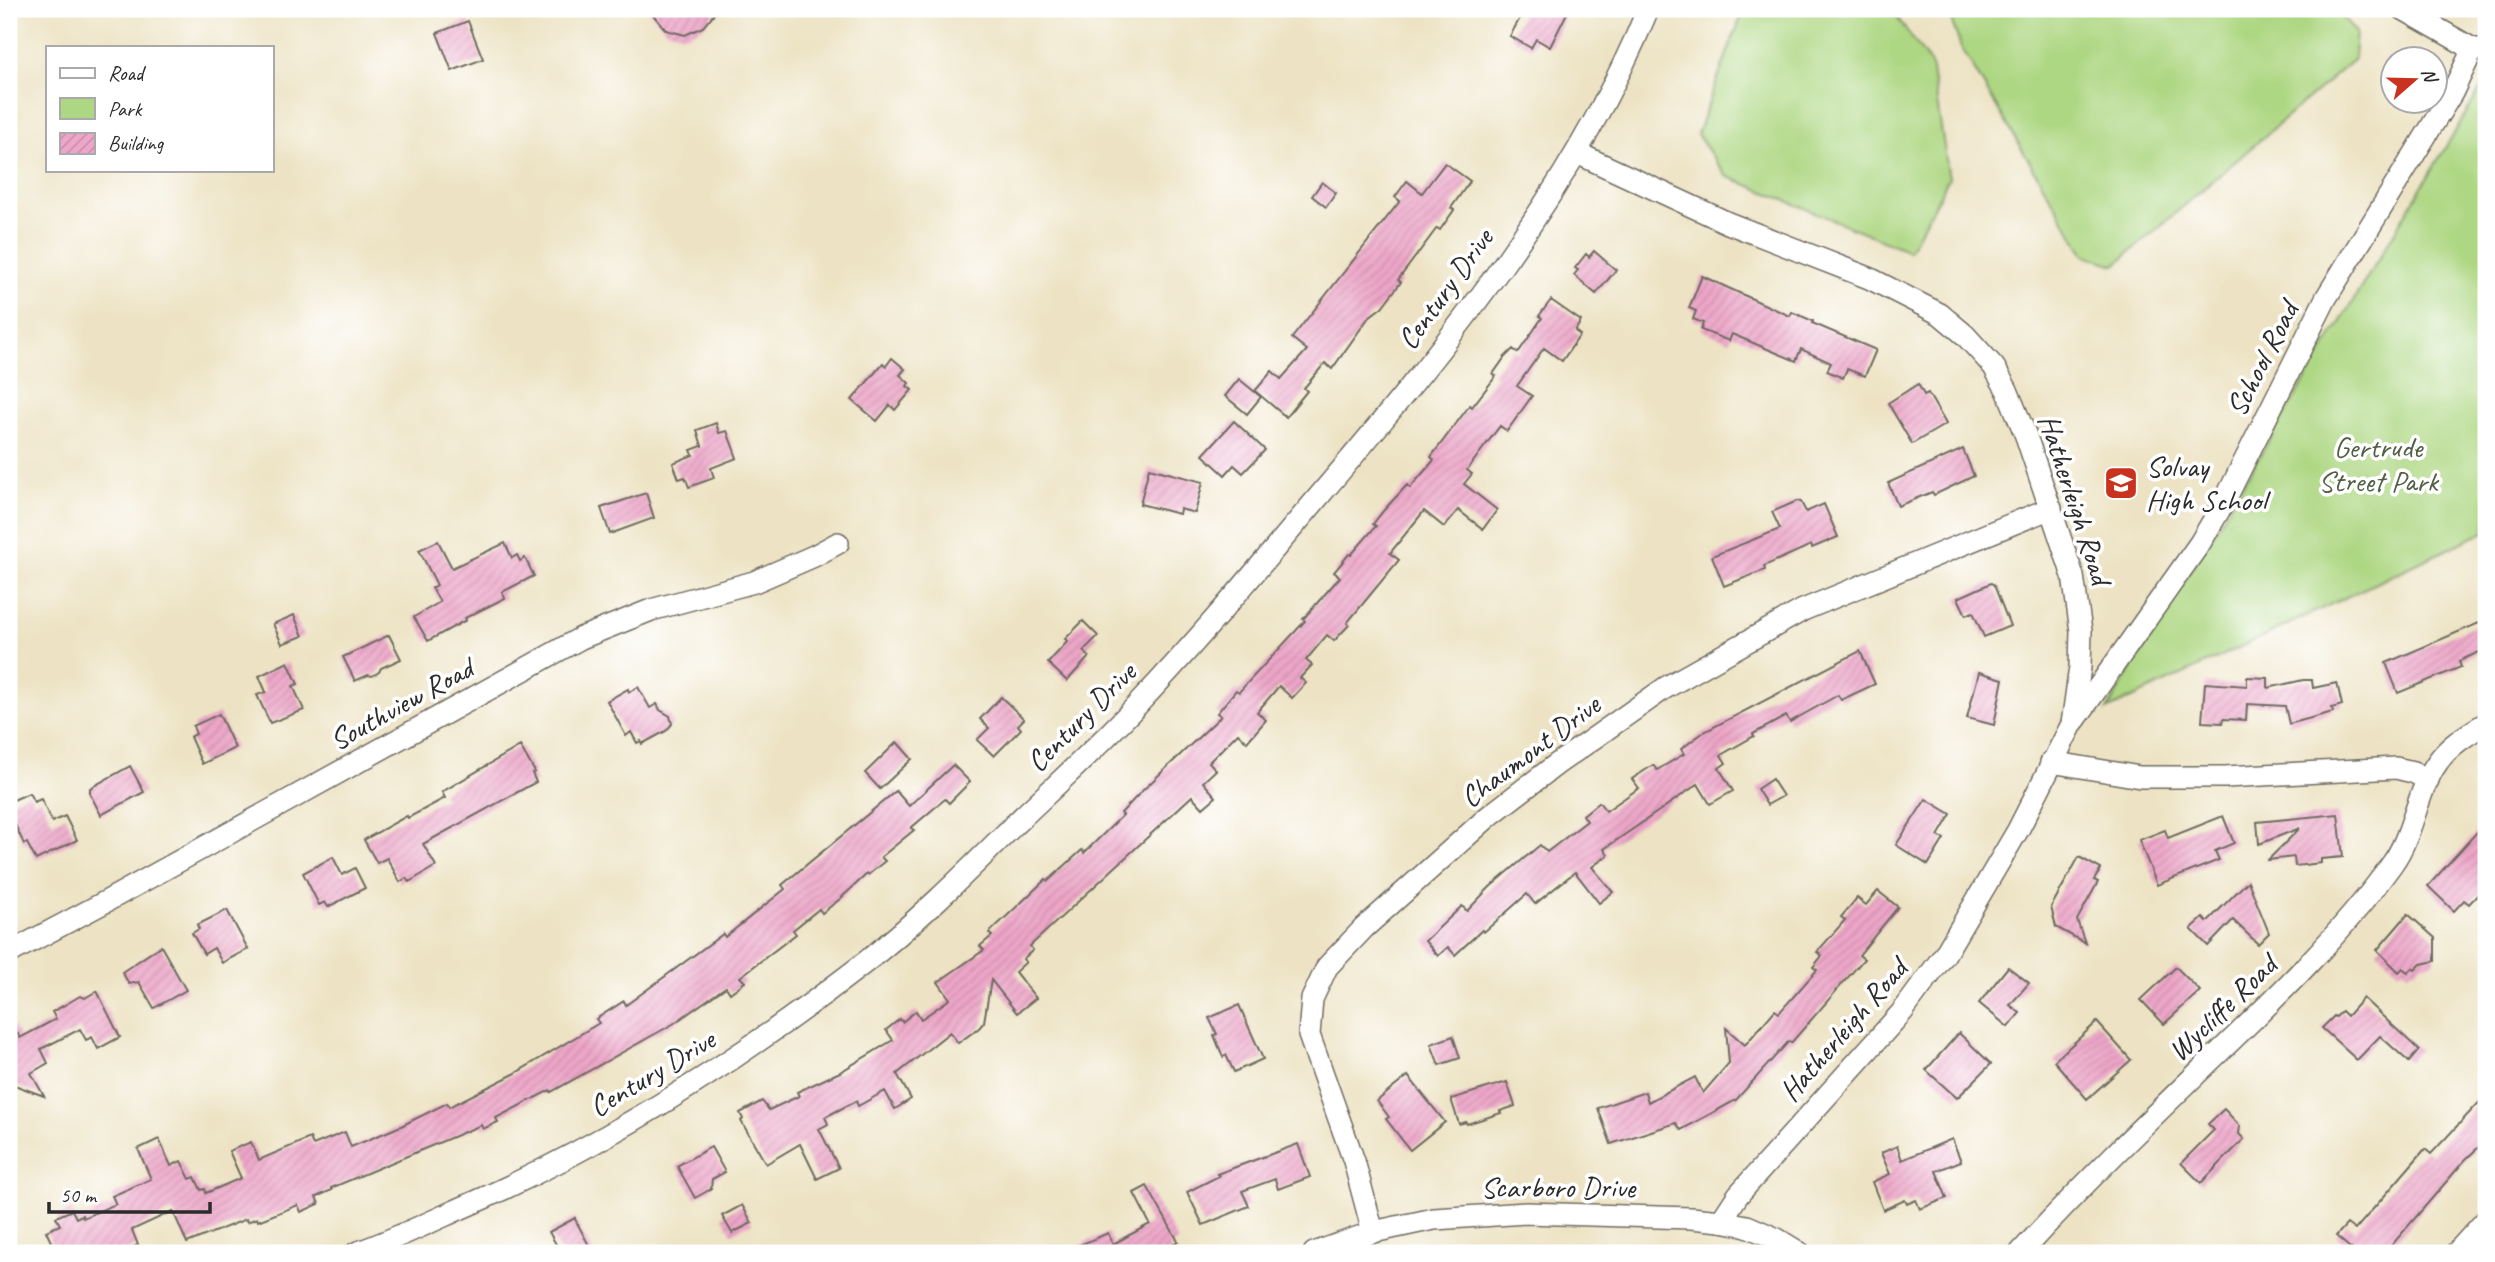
<svg xmlns="http://www.w3.org/2000/svg" width="2495" height="1262" viewBox="0 0 2495 1262" font-family="Caveat,sans-serif">
<style>
.green{fill:#add782;stroke:#6c8156;stroke-width:2}
.building{fill:url(#building-hatch)}
.lines{fill:none;stroke-linecap:round;stroke-linejoin:round}
.street-casing{stroke:#6f6b61;stroke-width:24}
.street{stroke:#fff;stroke-width:21}
.labels{text-anchor:middle;dominant-baseline:central;stroke-width:7;stroke-linejoin:round;paint-order:stroke}
.street-label{font-size:30px;fill:#2b2b2b;stroke:#fff}
.park-label{font-size:30px;fill:#525f45;stroke:#fff}
.poi-label{font-size:30px;fill:#2b2b2b;stroke:#fff;text-anchor:start}
</style>
<defs>
<pattern id="building-hatch" width="6" height="6" patternUnits="userSpaceOnUse" patternTransform="scale(1.75)"><rect width="6" height="6" fill="#eda6c8"/><path d="M-1 1l2-2M0 6l6-6M5 7l2-2" fill="none" stroke="#cb8fac"/></pattern>
</defs>
<rect width="100%" height="100%" fill="#fff"/>
<filter id="ink" filterUnits="userSpaceOnUse"><feTurbulence type="fractalNoise" baseFrequency=".0143" numOctaves="2"/><feDisplacementMap in="SourceGraphic" scale="14" xChannelSelector="R" yChannelSelector="G"/><feConvolveMatrix kernelMatrix="1 2 1 2 8 2 1 2 1" color-interpolation-filters="sRGB"/></filter>
<filter id="wash" filterUnits="userSpaceOnUse"><feTurbulence type="fractalNoise" baseFrequency=".00686" numOctaves="4" result="noise"/><feDisplacementMap in="SourceGraphic" scale="28" xChannelSelector="R" yChannelSelector="G"/><feGaussianBlur stdDeviation="1.57" result="paint"/><feColorMatrix in="noise" values="0 0 0 0 0 0 0 0 0 0 0 0 0 0 0 0 0 1.4 0 .05"/><feComposite in="paint" operator="in"/></filter>
<g filter="url(#wash)">
<rect width="100%" height="100%" fill="#ede3c4"/>
<g class="green">
<path d="M1744 9H1891L1931 64 1949 178 1909 251 1726 176 1697 134Z"/>
<path d="M1947 9H2335L2356 32 2354 59 2115 265 2085 255 1961 47Z"/>
<path d="M2486 83V531L2107 710 2483 85Z"/>
</g>
<g id="blocks">
<g class="building">
<path d="M648 9H718L703 27 685 35 666 30Z"/>
<path d="M1525 9H1569L1550 47 1536 39 1531 48 1510 36Z"/>
<path d="M468 21 483 59 452 71 437 33Z"/>
<path d="M1445 163 1470 181 1451 208 1454 210 1440 230 1437 228 1398 280 1401 282 1382 307 1369 317 1332 369 1325 363 1304 388 1307 391 1286 417 1255 391 1272 371 1281 379 1307 350 1292 338 1400 201 1395 197 1407 181 1422 193Z"/>
<path d="M1322 182 1336 193 1326 207 1312 196Z"/>
<path d="M1594 251 1616 270 1596 294 1574 275 1578 270 1575 268 1586 254 1589 257Z"/>
<path d="M1702 276 1790 316 1792 312 1813 321 1812 323 1876 350 1865 376 1847 369 1843 378 1827 371 1831 363 1801 349 1796 361 1732 334 1729 341 1701 330 1703 323 1693 319 1696 311 1689 308Z"/>
<path d="M1551 300 1581 321 1575 331 1580 335 1562 361 1544 348 1517 386 1532 396 1507 431 1500 426 1467 470 1472 474 1464 484 1497 510 1483 529 1458 510 1444 527 1424 511 1390 553 1399 560 1347 623 1349 625 1334 641 1327 635 1306 660 1312 665 1300 678 1306 683 1292 698 1279 686 1257 712 1266 720 1247 742 1238 733 1209 762 1216 770 1203 782 1216 797 1203 808 1192 796 1030 946 1033 950 1023 959 1026 962 1015 972 1036 998 1017 1013 991 980 984 1022 979 1028 958 1043 950 1032 897 1074 911 1099 895 1109 885 1091 858 1106 856 1101 825 1117 828 1124 819 1129 839 1168 817 1179 800 1144 766 1164 741 1121 743 1119 740 1113 762 1101 769 1110 799 1096 797 1092 840 1072 893 1040 886 1030 900 1019 902 1022 916 1011 921 1019 950 999 938 982 984 950 980 946 992 936 989 933 1046 879 1048 881 1082 850 1084 853 1123 815 1121 813 1141 792 1221 716 1217 713 1236 690 1239 692 1305 621 1303 619 1340 577 1334 572 1349 554 1351 555 1376 526 1373 524 1384 510 1407 485 1410 488 1434 460 1431 457 1470 405 1472 407 1496 376 1493 374 1505 357 1513 349 1518 353 1542 318 1539 316Z"/>
<path d="M892 358 905 369 900 375 909 383 907 386 912 390 895 410 890 405 877 421 852 400 883 363 886 366Z"/>
<path d="M1239 379 1261 397 1247 414 1225 396Z"/>
<path d="M1918 384 1924 395 1928 393 1946 424 1912 444 1888 403Z"/>
<path d="M1234 421 1265 450 1243 473 1234 465 1225 475 1203 455Z"/>
<path d="M716 423 719 433 727 431 737 458 711 468 714 478 689 487 685 477 679 479 673 463 693 455 691 450 702 446 697 430Z"/>
<path d="M1963 449 1974 476 1934 495 1932 492 1898 506 1888 483Z"/>
<path d="M1149 468 1203 482 1195 513 1180 509 1179 514 1140 504Z"/>
<path d="M646 493 654 518 610 534 601 508Z"/>
<path d="M1797 501 1801 502 1806 512 1824 504 1838 537 1812 548 1811 545 1764 566 1765 570 1724 586 1712 556 1780 529 1772 512Z"/>
<path d="M438 541 452 568 505 543 512 558 517 555 520 561 525 558 534 576 502 592 505 598 465 618 466 620 428 641 414 617 440 602 432 588 437 585 419 550Z"/>
<path d="M1991 583 1994 585 2010 626 1984 637 1973 612 1966 615 1958 598Z"/>
<path d="M294 615 303 636 282 644 273 624Z"/>
<path d="M2486 620V649L2459 661 2461 667 2398 693 2386 663Z"/>
<path d="M1083 621 1098 636 1083 651 1089 657 1067 681 1048 663 1068 641 1065 639Z"/>
<path d="M389 635 401 659 381 668 379 672 372 676 368 675 355 681 343 657Z"/>
<path d="M1860 651 1875 684 1841 700 1838 695 1790 722 1786 716 1753 734 1754 736 1721 755 1726 763 1719 768 1733 791 1710 804 1698 784 1604 849 1608 855 1592 867 1613 892 1599 903 1575 872 1535 904 1527 894 1484 932 1482 930 1455 955 1448 947 1438 956 1425 941 1462 906 1467 911 1490 887 1540 845 1547 852 1587 821 1583 815 1599 802 1606 811 1639 788 1632 779 1653 765 1657 770 1684 754 1681 749 1704 732Z"/>
<path d="M288 662 298 684 293 686 304 710 270 723 257 695 266 692 259 676Z"/>
<path d="M1979 672 2003 679 1994 725 1967 718Z"/>
<path d="M2247 677 2268 678V688L2303 680H2312L2313 688 2337 683 2342 705 2332 708 2333 712 2289 724 2285 706 2247 704 2246 720 2223 719 2222 723 2202 722 2205 683 2247 686Z"/>
<path d="M638 687 650 708 657 704 660 710 670 716 672 724 666 731 642 744 641 741 637 743 631 732 626 736 607 701 628 689 629 692Z"/>
<path d="M1001 697 1024 719 1018 725 1021 729 994 756 977 740 989 728 980 719Z"/>
<path d="M219 714 235 748 202 764 190 737 196 734 193 726Z"/>
<path d="M897 742 912 759 880 789 865 773Z"/>
<path d="M520 746 535 772 532 773 536 782 423 844 436 866 409 882 406 878 400 882 387 858 377 863 364 840 407 816 408 818 445 798 442 792Z"/>
<path d="M953 765 970 782 949 803 945 799 911 828 914 830 881 857 885 861 868 875 867 874 840 899 822 913 819 909 793 930 796 934 740 977 745 982 730 993 726 987 673 1024 551 1092 550 1090 496 1118 498 1122 483 1129 481 1125 331 1188 332 1190 316 1197 319 1204 301 1212 298 1205 258 1221 257 1218 247 1222 246 1219 187 1243 173 1211 132 1230 138 1245 120 1253H56L46 1231 60 1225 56 1217 72 1210 76 1218 82 1215 83 1218 116 1204 112 1196 151 1179 138 1149 159 1139 171 1166 181 1161 190 1179 195 1177 201 1190 205 1189 206 1193 241 1178 229 1151 251 1142 259 1160 310 1138 313 1145 345 1132 351 1147 401 1126 447 1103 449 1107 514 1074 599 1023 596 1019 624 1001 626 1005 723 934 725 937 785 889 782 885 896 791 909 806Z"/>
<path d="M130 766 144 792 101 815 90 794V788Z"/>
<path d="M1772 779 1783 796 1767 805 1757 789Z"/>
<path d="M29 793 34 802 41 799 52 822 65 816 77 840 36 860 27 843 24 844 9 812V802Z"/>
<path d="M1926 799 1951 814 1938 836 1944 839 1928 865 1896 845Z"/>
<path d="M2338 814 2343 857 2321 859V863L2295 866 2294 857 2268 860 2300 828 2259 844 2257 822Z"/>
<path d="M2223 816 2234 843 2215 851 2219 860 2157 885 2139 840 2165 830 2168 838Z"/>
<path d="M2486 822V886L2469 904 2464 900 2454 911 2428 886Z"/>
<path d="M333 857 342 875 355 868 365 888 328 907 325 902 319 905 303 873Z"/>
<path d="M2079 857 2101 869 2094 880 2098 882 2077 920 2085 943 2056 927 2051 907Z"/>
<path d="M2248 881 2269 933 2258 944 2233 920 2208 946 2191 929 2203 918 2207 922Z"/>
<path d="M1878 891 1898 907 1859 955 1864 959 1791 1043 1789 1041 1736 1100 1681 1130 1676 1123 1611 1144 1598 1108 1645 1092 1648 1102 1695 1077 1703 1093 1729 1063 1726 1028 1745 1045 1775 1010 1779 1013 1817 970 1813 967 1822 956 1817 952 1845 920 1841 917 1857 898 1866 905Z"/>
<path d="M227 910 248 949 222 963 214 948 204 954 192 933 199 929 197 925Z"/>
<path d="M2408 914 2435 938V961L2421 964 2415 970 2413 968 2408 973 2403 968 2399 972 2377 950Z"/>
<path d="M161 946 186 990 154 1008 139 982 129 984 122 972Z"/>
<path d="M2008 967 2029 983 2010 1005 2020 1013 2008 1027 1979 1003Z"/>
<path d="M2176 967 2200 991 2164 1024 2141 1000Z"/>
<path d="M97 991 120 1037 98 1049 92 1037 86 1040 80 1029 41 1049 48 1063 31 1073 44 1096 9 1083V1018L20 1038 56 1019 52 1012 63 1006 80 996 85 998Z"/>
<path d="M2363 998 2419 1050 2409 1062 2380 1036 2357 1060 2322 1028 2334 1016 2336 1017 2342 1011 2347 1016Z"/>
<path d="M1239 1005 1263 1059 1234 1072 1226 1055 1223 1057 1214 1035 1217 1034 1209 1018Z"/>
<path d="M2097 1022 2131 1060 2087 1099 2054 1061Z"/>
<path d="M1959 1033 1991 1064 1957 1098 1926 1070Z"/>
<path d="M1453 1036 1460 1058 1439 1065 1431 1044Z"/>
<path d="M1408 1076 1445 1122 1410 1150 1386 1119 1389 1117 1377 1101Z"/>
<path d="M1507 1082 1515 1106 1500 1111 1501 1113 1467 1124 1466 1122 1459 1124 1451 1099Z"/>
<path d="M2486 1095V1140L2465 1160 2385 1253H2356L2336 1236 2347 1224 2355 1230 2425 1149 2431 1154Z"/>
<path d="M2224 1109 2240 1126 2239 1134 2244 1139 2201 1183 2181 1163 2214 1130 2208 1124Z"/>
<path d="M1952 1139 1961 1161 1936 1171 1947 1198 1920 1209 1916 1200 1907 1204 1905 1200 1883 1210 1872 1182 1890 1174 1881 1153 1897 1146 1902 1160Z"/>
<path d="M1298 1144 1310 1177 1278 1189 1275 1179 1242 1191 1249 1206 1203 1225 1187 1192 1219 1176 1217 1174Z"/>
<path d="M711 1147 725 1172 712 1179 711 1189 695 1198 677 1166Z"/>
<path d="M1147 1186 1178 1241 1169 1246 1173 1253H1061L1108 1233 1113 1244 1150 1224 1134 1193Z"/>
<path d="M742 1205 752 1223 732 1233 722 1216Z"/>
<path d="M575 1218V1219L593 1253H561L549 1232Z"/>
</g>
</g>
</g>
<g filter="url(#ink)">
<use href="#blocks" fill-opacity="0" stroke="#6f6b61" stroke-width="2"/>
<g class="lines">
<g class="street-casing">
<g id="street">
<path d="M2403 9 2473 49H2485"/>
<path d="M1577 153 1728 223 1869 278 1940 314 1965 335 1994 367 2007 390 2026 436 2073 576 2081 631 2080 667 2072 724 2018 830 1945 954 1903 1011 1738 1195 1721 1221"/>
<path d="M2075 720 2200 543 2223 504 2326 298 2452 93 2473 49"/>
<path d="M2051 762 2140 777H2225L2396 768 2413 772 2428 780"/>
<path d="M9 953 107 901 581 638 651 610 754 582 814 556 838 543"/>
<path d="M1373 1232 1354 1161 1309 1035 1312 999 1327 967 1364 928 1489 816 1557 764 1665 688 1803 610 2051 508"/>
<path d="M356 1253C390 1241 424 1225 457 1210 601 1148 734 1064 858 968 914 925 964 875 1014 825 1056 785 1099 746 1139 703 1202 636 1261 565 1320 495 1446 347 1574 190 1648 9"/>
<path d="M1314 1253 1373 1232 1434 1219 1526 1213 1691 1218 1721 1221 1747 1226 1777 1239 1800 1253"/>
<path d="M2020 1253C2082 1185 2147 1122 2213 1058 2277 997 2340 936 2392 864 2414 834 2416 793 2437 763 2449 745 2468 734 2486 723"/>
<path d="M2456 1253 2486 1220"/>
</g>
</g>
<use href="#street" class="street"/>
</g>
</g>
<defs>
<g id="school-square" transform="scale(1.75)"><rect x="-9" y="-9" width="18" height="18" rx="4" fill="#c8321e" stroke="#fff"/><path d="M0-5L7-2L0 1L-7-2ZM-4 1L0 2.5L4 1V4Q0 6-4 4Z" fill="#fff"/></g>
</defs>
<g fill-rule="evenodd">
<use href="#school-square" x="2121" y="483"/>
</g>
<g class="labels">
<g class="street-label">
<text transform="translate(1445 289) rotate(-54)">Century Drive</text>
<text transform="translate(2262 359) rotate(-63)">School Road</text>
<text transform="translate(2075 499) rotate(72)">Hatherleigh Road</text>
<text transform="translate(401 704) rotate(-29)">Southview Road</text>
<text transform="translate(1081 717) rotate(-45)">Century Drive</text>
<text transform="translate(1530 751) rotate(-37)">Chaumont Drive</text>
<text transform="translate(2222 1008) rotate(-44)">Wycliffe Road</text>
<text transform="translate(1843 1030) rotate(-49)">Hatherleigh Road</text>
<text transform="translate(652 1073) rotate(-31)">Century Drive</text>
<text x="1558" y="1187">Scarboro Drive</text>
</g>
<g class="park-label">
<text x="2378" y="447">Gertrude<tspan x="2378" dy="34">Street Park</tspan></text>
</g>
<g class="poi-label">
<text x="2146" y="466">Solvay<tspan x="2146" dy="34">High School</tspan></text>
</g>
</g>
<rect width="2495" height="1262" fill="none" stroke="#fff" stroke-width="35"/>
<rect x="46" y="46" width="228" height="126" fill="#ffffff" stroke="#aaaaaa" stroke-width="2"/>
<rect x="60" y="68" width="35" height="10" fill="#ffffff" stroke="#aaaaaa" stroke-width="2"/>
<text x="108" y="80" font-size="21" fill="#2b2b2b">Road</text>
<rect x="60" y="98" width="35" height="21" fill="#add782" stroke="#aaaaaa" stroke-width="2"/>
<text x="108" y="116" font-size="21" fill="#2b2b2b">Park</text>
<rect x="60" y="133" width="35" height="21" fill="url(#building-hatch)" stroke="#aaaaaa" stroke-width="2"/>
<text x="108" y="150" font-size="21" fill="#2b2b2b">Building</text>
<g transform="translate(2414 80) rotate(70)"><circle r="33" fill="#ffffff" stroke="#aaaaaa" stroke-width="2"/>
<path d="M0-5L12 26L0 18L-12 26Z" fill="#c8321e"/>
<text y="-10" font-size="19" font-weight="bold" text-anchor="middle" fill="#2b2b2b">N</text>
</g>
<path d="M49 1202v10h161v-10" fill="none" stroke="#2b2b2b" stroke-width="3.5"/>
<text x="60" y="1202" font-size="21" fill="#2b2b2b" stroke="#ffffff" stroke-width="5" paint-order="stroke">50 m</text>
</svg>
